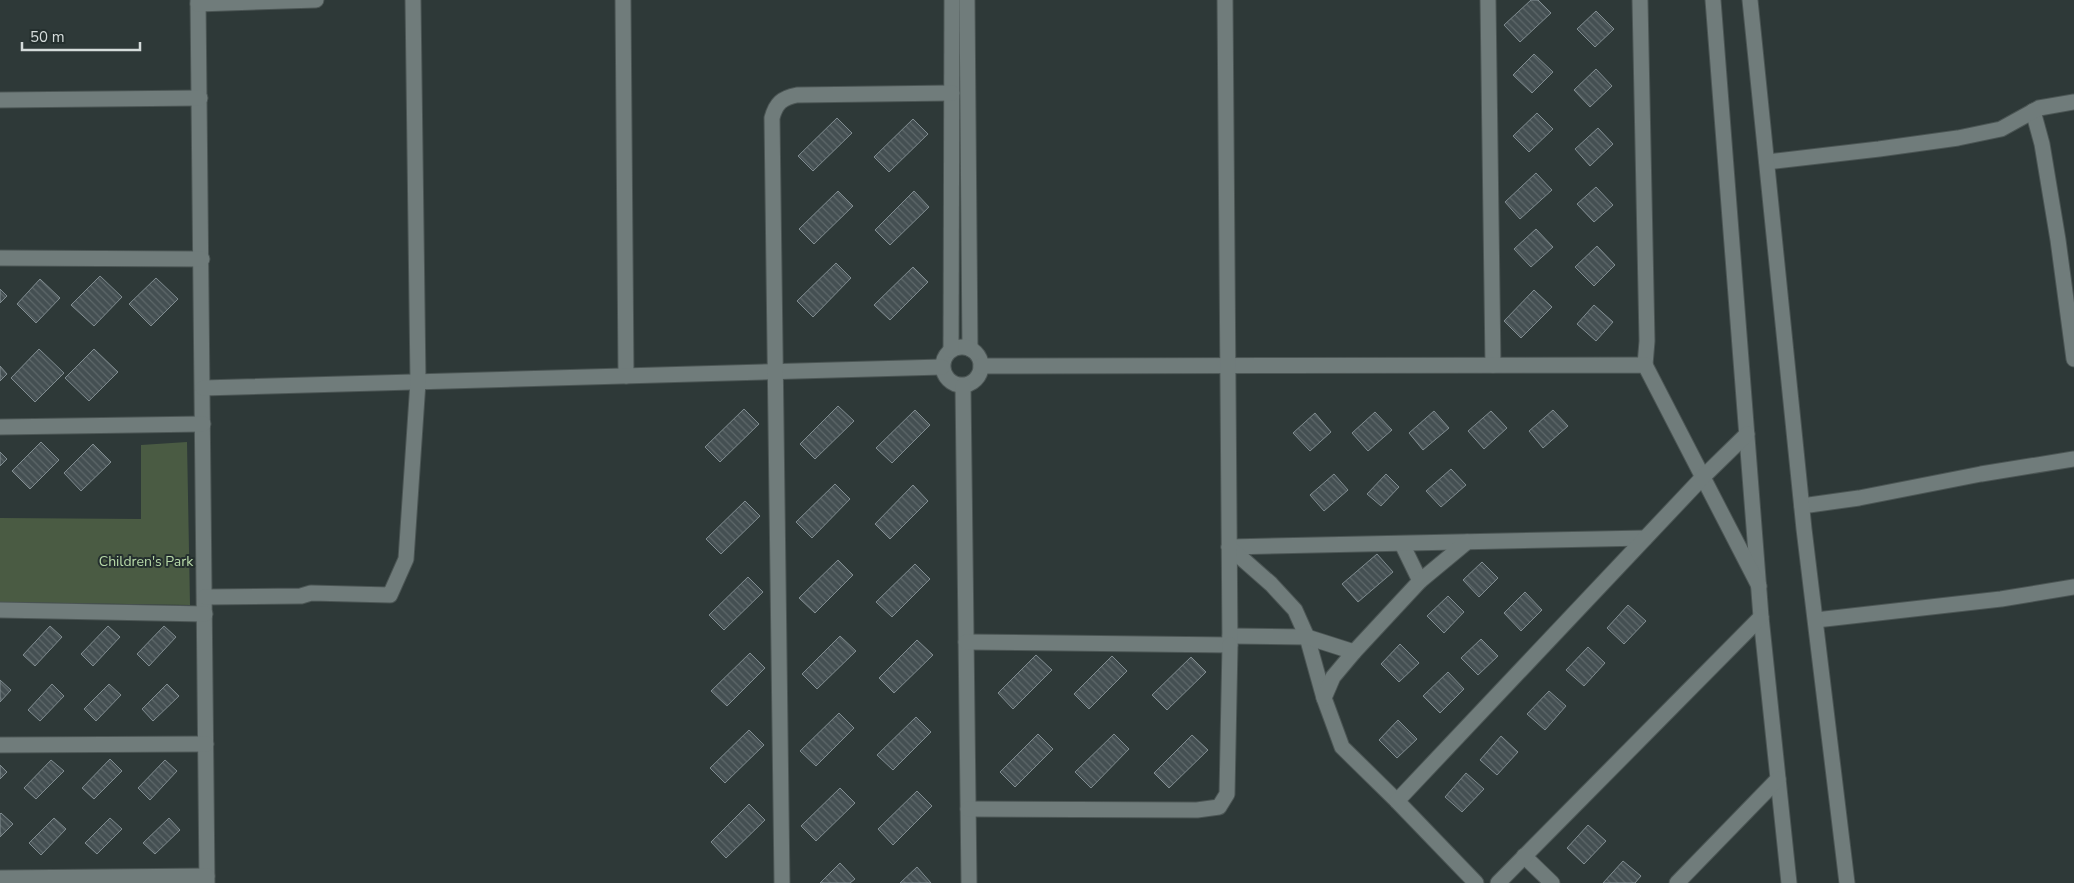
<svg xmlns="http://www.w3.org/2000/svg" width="2074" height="883" viewBox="0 0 2074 883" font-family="'Nunito Sans',sans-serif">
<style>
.park{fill:#4a5b43}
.building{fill:url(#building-back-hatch);stroke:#818d91}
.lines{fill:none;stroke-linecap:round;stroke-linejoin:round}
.minor-casing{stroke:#4b5554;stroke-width:17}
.tertiary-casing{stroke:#4b5554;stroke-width:17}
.minor{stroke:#707c7b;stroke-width:15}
.tertiary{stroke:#707c7b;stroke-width:15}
.labels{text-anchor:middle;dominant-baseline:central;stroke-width:4;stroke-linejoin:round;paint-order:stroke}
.park-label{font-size:14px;fill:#b7d9a8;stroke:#242f2e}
</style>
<defs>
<pattern id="building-back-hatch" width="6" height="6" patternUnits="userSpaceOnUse" patternTransform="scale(1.25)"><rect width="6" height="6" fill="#444f52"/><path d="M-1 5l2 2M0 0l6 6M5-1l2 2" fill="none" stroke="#5e686a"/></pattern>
</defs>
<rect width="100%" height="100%" fill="#2e3938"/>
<path class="park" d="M187 442 190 605 0 602V518L141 519V445Z"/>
<g class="building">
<path d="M1531 0H1538L1551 13 1520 42 1504 25Z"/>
<path d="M1596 11 1614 29 1595 47 1577 29Z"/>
<path d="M1534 54 1553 72 1532 93 1513 75Z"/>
<path d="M1596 69 1612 86 1590 107 1574 90Z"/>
<path d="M1537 113 1553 129 1529 152 1513 136Z"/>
<path d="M837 118 852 133 813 171 798 156Z"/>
<path d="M913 119 928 134 889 172 874 157Z"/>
<path d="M1598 128 1613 144 1590 166 1575 149Z"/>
<path d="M1536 173 1552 190 1520 219 1505 202Z"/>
<path d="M1596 187 1613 205 1594 222 1577 204Z"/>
<path d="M838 191 853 206 814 244 799 229Z"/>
<path d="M914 191 929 207 890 245 875 230Z"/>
<path d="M1536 229 1553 247 1531 267 1514 249Z"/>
<path d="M1597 246 1615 265 1594 286 1575 267Z"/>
<path d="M836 263 851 278 813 317 797 301Z"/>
<path d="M913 267 928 282 890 320 874 305Z"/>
<path d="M100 276 122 297 94 326 71 305Z"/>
<path d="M156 278 178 299 151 326 129 304Z"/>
<path d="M40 279 60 298 36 323 17 304Z"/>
<path d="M0 289 7 296 0 303Z"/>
<path d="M1534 290 1552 307 1521 338 1504 321Z"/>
<path d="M1594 305 1613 322 1596 341 1577 324Z"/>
<path d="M39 349 64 373 35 402 11 378Z"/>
<path d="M94 349 118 372 89 401 65 378Z"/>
<path d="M0 366 7 374 0 381Z"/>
<path d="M838 406 854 421 815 459 800 444Z"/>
<path d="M744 409 759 424 720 462 705 447Z"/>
<path d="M915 410 930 425 892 463 876 448Z"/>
<path d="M1553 410 1568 426 1543 448 1529 431Z"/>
<path d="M1434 411 1449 428 1423 450 1409 433Z"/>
<path d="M1491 411 1507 428 1484 449 1468 431Z"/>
<path d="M1375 412 1392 430 1368 451 1352 433Z"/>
<path d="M1315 413 1331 432 1310 451 1293 433Z"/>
<path d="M41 442 59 460 30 489 12 471Z"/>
<path d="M93 444 111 462 81 491 64 473Z"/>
<path d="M0 452 7 459 0 466Z"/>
<path d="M1451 469 1466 485 1441 507 1426 491Z"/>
<path d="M1334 474 1348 490 1324 511 1310 495Z"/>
<path d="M1386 474 1399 487 1381 506 1367 494Z"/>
<path d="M835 484 850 499 812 538 796 522Z"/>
<path d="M913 485 928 501 890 539 875 524Z"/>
<path d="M745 501 760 516 721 554 706 539Z"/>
<path d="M1377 554 1393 572 1358 602 1342 584Z"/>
<path d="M838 560 853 575 815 613 799 598Z"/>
<path d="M1482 562 1498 578 1479 597 1463 580Z"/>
<path d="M915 564 930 579 892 617 876 602Z"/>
<path d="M748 577 763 592 724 630 709 615Z"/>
<path d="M1525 592 1542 610 1521 631 1504 613Z"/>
<path d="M1448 596 1464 612 1444 633 1427 616Z"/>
<path d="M1628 605 1646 621 1624 644 1607 628Z"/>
<path d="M50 626 62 637 35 666 23 655Z"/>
<path d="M108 626 120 637 93 666 81 654Z"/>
<path d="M164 626 176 637 149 666 137 654Z"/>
<path d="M840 636 856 651 817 689 802 674Z"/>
<path d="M1481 639 1498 656 1478 675 1461 658Z"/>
<path d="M917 640 933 655 894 693 879 678Z"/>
<path d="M1400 644 1419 663 1399 682 1381 664Z"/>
<path d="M1588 647 1605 663 1584 686 1566 670Z"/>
<path d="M750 653 765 668 727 706 711 691Z"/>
<path d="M1036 655 1052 670 1013 709 998 693Z"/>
<path d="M1112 656 1127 671 1089 709 1074 694Z"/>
<path d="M1191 657 1206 672 1167 710 1152 695Z"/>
<path d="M1448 672 1464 689 1440 713 1423 696Z"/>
<path d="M0 680 11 690 0 702Z"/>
<path d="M52 684 64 696 40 721 28 710Z"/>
<path d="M109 684 121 695 96 721 84 709Z"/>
<path d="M167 684 179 696 153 721 142 709Z"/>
<path d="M1549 691 1566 706 1545 730 1527 714Z"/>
<path d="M839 713 854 728 816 766 800 751Z"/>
<path d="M916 717 931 732 893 770 877 755Z"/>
<path d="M1398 720 1417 739 1397 758 1379 740Z"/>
<path d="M749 730 764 745 725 783 710 768Z"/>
<path d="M1038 734 1053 749 1015 787 1000 772Z"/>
<path d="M1114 734 1129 749 1091 788 1075 772Z"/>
<path d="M1192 735 1208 750 1169 788 1154 773Z"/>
<path d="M1501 736 1518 752 1497 775 1480 760Z"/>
<path d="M110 759 122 771 94 799 82 788Z"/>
<path d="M51 760 64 771 36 799 24 788Z"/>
<path d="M165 760 177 771 150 800 138 788Z"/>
<path d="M0 765 7 772 0 779Z"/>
<path d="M1466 773 1484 789 1462 812 1445 797Z"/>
<path d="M840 788 855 803 816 841 801 826Z"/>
<path d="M917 791 932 806 893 845 878 829Z"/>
<path d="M749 804 765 820 726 858 711 842Z"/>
<path d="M1 813 13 824 0 837V814Z"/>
<path d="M54 818 66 829 41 855 29 843Z"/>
<path d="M110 818 122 829 97 854 85 843Z"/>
<path d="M169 818 180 830 155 854 143 843Z"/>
<path d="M1588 825 1606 841 1584 864 1567 848Z"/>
<path d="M1623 861 1641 876 1635 883H1603Z"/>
<path d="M840 863 855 879 850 883H820Z"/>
<path d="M917 867 931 883H900Z"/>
</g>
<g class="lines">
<g class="minor-casing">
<g id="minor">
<path d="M198 0 207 883"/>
<path d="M623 0 626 376"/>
<path d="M967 0 970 349"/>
<path d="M1488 0 1493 365"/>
<path d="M1640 0 1647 341 1645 365"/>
<path d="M1713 0 1761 617 1789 883"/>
<path d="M198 4 316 0"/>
<path d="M0 100 200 98"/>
<path d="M2033 111 2042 144 2058 240 2074 359"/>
<path d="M1767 162 1879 149 1958 138 2001 129 2039 108 2074 102"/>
<path d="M0 258 202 259"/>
<circle cx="962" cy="366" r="19"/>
<path d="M951 350 952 0"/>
<path d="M981 366 1645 365 1759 586"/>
<path d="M963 386 969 883"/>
<path d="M203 388 942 367"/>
<path d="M0 427 203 424"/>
<path d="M1802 506 1859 498 1981 474 2074 459"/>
<path d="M1402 544 1420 581"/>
<path d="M1229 547 1645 538"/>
<path d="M1229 547 1271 584 1295 610 1307 637 1324 698 1342 747 1397 801"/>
<path d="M205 597 301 596 311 593 390 595 406 559 418 382 413 0"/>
<path d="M0 610 205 614"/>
<path d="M1816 620 2001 599 2074 587"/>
<path d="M1230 636 1307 637 1354 652"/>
<path d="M966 642 1230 645 1225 0"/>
<path d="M1324 698 1333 677 1354 652 1420 581 1467 542"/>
<path d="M0 745 206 744"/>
<path d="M968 809 1197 810 1219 807 1227 794 1230 645"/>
<path d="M1524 856 1552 883"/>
<path d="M0 878 207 876"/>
<path d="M782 883 772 118C776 103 782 98 797 95L952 93"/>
<path d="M1476 883 1397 801 1703 477 1747 434"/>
<path d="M1498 883 1761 617"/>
<path d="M1677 883 1778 779"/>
</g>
</g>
<g class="tertiary-casing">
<path id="tertiary" d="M1750 0 1804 529 1847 883"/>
</g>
<use href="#minor" class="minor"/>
<use href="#tertiary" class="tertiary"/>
</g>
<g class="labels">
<g class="park-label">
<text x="146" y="561">Children's Park</text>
</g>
</g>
<path d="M22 42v8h118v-8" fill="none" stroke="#d5dcdb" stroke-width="2.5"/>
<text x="30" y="42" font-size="15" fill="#d5dcdb" stroke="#242f2e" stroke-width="4" paint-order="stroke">50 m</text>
</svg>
